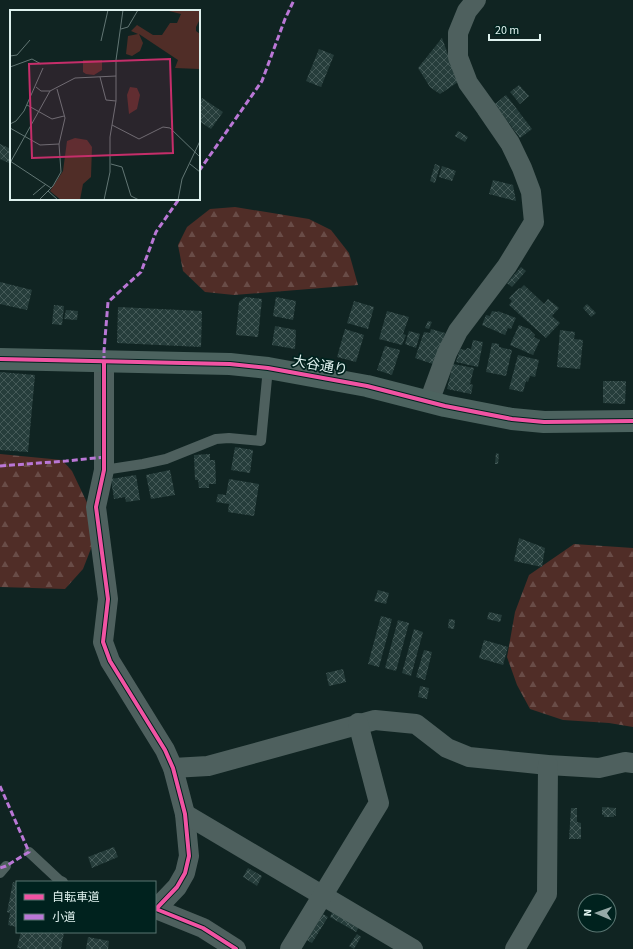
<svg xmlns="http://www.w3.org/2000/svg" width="633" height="949" viewBox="0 0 633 949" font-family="'Source Sans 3','Noto Sans JP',sans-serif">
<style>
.forest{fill:url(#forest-firs)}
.building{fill:url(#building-cross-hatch)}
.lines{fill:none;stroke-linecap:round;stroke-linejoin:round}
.lane{stroke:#4e605e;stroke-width:10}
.street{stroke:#4e605e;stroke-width:20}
.secondary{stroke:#4c635f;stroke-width:22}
.quiet{stroke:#ba77d6;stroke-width:3;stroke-dasharray:6 3;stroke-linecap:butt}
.cycleway-casing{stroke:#00221e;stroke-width:6}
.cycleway{stroke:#f153a3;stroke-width:4}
.labels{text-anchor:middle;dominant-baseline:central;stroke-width:3.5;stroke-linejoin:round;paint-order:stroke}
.street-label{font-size:14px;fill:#def1ee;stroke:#00221e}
.inset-road{fill:none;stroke:#627674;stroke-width:1}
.view{fill:#c52e6a;fill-opacity:0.15;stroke:#c52e6a;stroke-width:2}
.inset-edge{fill:none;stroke:#def1ee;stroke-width:2}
</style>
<defs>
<pattern id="forest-firs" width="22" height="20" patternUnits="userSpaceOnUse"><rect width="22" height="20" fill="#502d27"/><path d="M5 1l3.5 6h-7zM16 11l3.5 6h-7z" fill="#694c47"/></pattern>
<pattern id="building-cross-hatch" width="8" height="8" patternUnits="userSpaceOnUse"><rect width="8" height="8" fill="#263d3b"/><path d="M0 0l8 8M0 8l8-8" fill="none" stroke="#455a58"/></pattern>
</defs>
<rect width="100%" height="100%" fill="#102422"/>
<g class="forest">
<path d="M235 207 309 219 331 230 349 253 358 285 234 295 205 292 183 271 178 245 187 227 210 209Z"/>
<path d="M0 454 62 460 72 471 91 511 92 546 83 569 65 589 0 587Z"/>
<path d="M574 544 633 548V727L609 723 563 720 530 709 517 685 507 657 515 612 529 575Z"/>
</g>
<g class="building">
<path d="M442 38 458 82 440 94 430 87 418 68Z"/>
<path d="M319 49 334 55 321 87 306 81Z"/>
<path d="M519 85 529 96 520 104 510 92Z"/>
<path d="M506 95 532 129 520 138 495 104Z"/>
<path d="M202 98 223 112 211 129 199 121V103Z"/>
<path d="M458 131 468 137 465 142 455 136Z"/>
<path d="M0 144 11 149V164L0 159Z"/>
<path d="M435 164 440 166 435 183 430 181Z"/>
<path d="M442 166 456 171 452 181 439 177Z"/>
<path d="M493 180 513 185 516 201 489 194Z"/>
<path d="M521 267 526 271 512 287 507 283Z"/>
<path d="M0 282 32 290 27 310 0 304Z"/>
<path d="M524 285 544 304 548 299 559 308 552 316 560 323 546 338 509 305 512 301 509 298 519 288 520 289Z"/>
<path d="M245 297 262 299 258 337 236 335 239 302Z"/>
<path d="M276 297 296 301 293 320 273 316Z"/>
<path d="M354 301 374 307 368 329 347 323Z"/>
<path d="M587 304 596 313 591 317 583 308Z"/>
<path d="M54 305 64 306 62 325 52 324Z"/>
<path d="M118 307 202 311 201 347 117 343Z"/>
<path d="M66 310 78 311 77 320 64 319Z"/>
<path d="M387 311 409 317 403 334 406 335 402 345 379 339Z"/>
<path d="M492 311 497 312 498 311 516 318 511 329 508 328 505 335 482 325 486 315 490 316Z"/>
<path d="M428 321 432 322 429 329 425 328Z"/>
<path d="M519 325 529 329 535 335 534 337 540 340 533 355 510 345Z"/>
<path d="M275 326 296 330 295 349 272 345Z"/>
<path d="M345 329 364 335 356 362 337 357Z"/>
<path d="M431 329 445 333 436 365 415 358 424 332 430 333Z"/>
<path d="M560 330 575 332 574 339 583 340 580 369 557 367Z"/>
<path d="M409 331 420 334 416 348 405 344Z"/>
<path d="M473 340 483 342 478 367 456 362 460 349 466 350 467 348 471 349Z"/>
<path d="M492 343 499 344V347L512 350 506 376 486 372Z"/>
<path d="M385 346 400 350 392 375 377 370Z"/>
<path d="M518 355 539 360 535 377 530 376 528 382 526 381 523 392 509 389Z"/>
<path d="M453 364 474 368 470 384 473 385 471 394 447 389Z"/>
<path d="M0 372 35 375 28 452 0 450Z"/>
<path d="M603 381H626L625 404 603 403Z"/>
<path d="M235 447 253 450 250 473 231 470Z"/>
<path d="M496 453 499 454 498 464H495Z"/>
<path d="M210 454V460H215L216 484H209V488H199L198 480H195L194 455Z"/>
<path d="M170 470 175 495 151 499 146 475Z"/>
<path d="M136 475 140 500 126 502 125 497 114 499 111 479Z"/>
<path d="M229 479 259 484 254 516 228 512 229 504 216 502 218 494 226 495Z"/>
<path d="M519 538 545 548 542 567 514 561Z"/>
<path d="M378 590 389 593 386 604 374 601Z"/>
<path d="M489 612 502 615 500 622 487 619Z"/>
<path d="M381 616 392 619 379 667 368 664Z"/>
<path d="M449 619 455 620 454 629 448 628Z"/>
<path d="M398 620 409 623 396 671 385 668Z"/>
<path d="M414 629 423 632 411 676 402 673Z"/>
<path d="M484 640 508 647 503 665 479 658Z"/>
<path d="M424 650 432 652 425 680 416 677Z"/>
<path d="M343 669 346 682 329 686 326 673Z"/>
<path d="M420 686 429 688 427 699 418 697Z"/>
<path d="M602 807 616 808V816L614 815V817H604V815H602Z"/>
<path d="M571 808H577V822L581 823V839H569Z"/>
<path d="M114 847 118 857 92 868 88 857Z"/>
<path d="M248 868 262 876 257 886 243 877Z"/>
<path d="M13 882 17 883V927L8 925 10 913 7 912Z"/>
<path d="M333 911 359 927 356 932 330 917Z"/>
<path d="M323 914 328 917 312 943 307 940Z"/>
<path d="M21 932H64L61 949H24L17 948Z"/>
<path d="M357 934 361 937 354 949 349 946Z"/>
<path d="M88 937 109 941 108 949H86Z"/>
</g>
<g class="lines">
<g class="lane">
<path d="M104 470 143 464 166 459 216 439 229 438 261 441 268 368"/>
<path d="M29 852 59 880 63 882"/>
<path d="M0 873 6 866"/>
</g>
<g class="street">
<path d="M104 362V470L96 507 108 599 103 642 110 661 165 750 173 768 185 814 189 856 185 873 177 887 156 909 203 928 236 949"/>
<path d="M429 402 447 353 458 331 507 266 534 222 531 192 522 168 510 143 486 108 468 83 458 57V33L467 11 476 0"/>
<path d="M173 768 208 766 375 720 416 724 447 748 469 757 548 765 599 768 625 762 633 763"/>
<path d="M185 814 413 949"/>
<path d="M290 949 379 803 358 723"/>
<path d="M515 949 547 894 548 765"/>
</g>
<path class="secondary" d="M0 359 230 364 268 368 367 386 445 406 512 419 544 422 633 421"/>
<g class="quiet">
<path d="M199 171 262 81 285 19 294 0"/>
<path d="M104 362V351L108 302 141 272 156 232 179 199"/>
<path d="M0 466 66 461 105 457"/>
<path d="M0 786 29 852 6 866 0 868"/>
</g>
<g class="cycleway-casing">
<g id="cycleway">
<path d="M0 359 230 364 268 368 367 386 445 406 512 419 544 422 633 421"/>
<path d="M104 362V470L96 507 108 599 103 642 110 661 165 750 173 768 185 814 189 856 185 873 177 887 156 909 203 928 236 949"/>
</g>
</g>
<use href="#cycleway" class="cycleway"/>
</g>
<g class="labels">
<g class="street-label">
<text transform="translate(320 366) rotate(10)">大谷通り</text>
</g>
</g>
<g transform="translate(10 10)">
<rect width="190" height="190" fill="#102422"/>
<path d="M155 0H190V9L186 17V21L190 24 189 59 165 58 168 50 129 24 133 33 130 41 122 46 116 44 118 26 128 24 121 21 127 15 143 25H152L160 13H167L171 4ZM73 50H92V60L84 65 76 64 73 62ZM120 77 127 78 130 85 127 99 119 104 117 85ZM65 128 77 130 82 137 81 167 73 174 70 190H51L40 181 53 161 57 131Z" fill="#502d27"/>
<path class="inset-road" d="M111 19 118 17 128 0M91 31 98 0M0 46 7 45 20 30M0 57 22 49 31 54M90 67 96 90 106 91M26 77 31 81H40L65 68 106 66M17 95 42 109 54 106M0 114 6 111 14 101 33 58M102 115 129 129 153 117 160 118 190 147M0 118 30 135 49 134M0 151 41 178M0 153 40 81M101 154 112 157 121 186 129 190M180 154 190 162M38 181 48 190M23 185 36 174M29 190 43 176 51 162 49 134 55 108 47 79M94 190 100 162V127L106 91V50L113 0M168 190 172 169 190 131"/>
<path class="view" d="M160 49 163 143 22 148 19 54Z"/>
<rect width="190" height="190" class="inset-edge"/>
</g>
<rect x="16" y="881" width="140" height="52" fill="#00221e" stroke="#597571"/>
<rect x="24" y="894" width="20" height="6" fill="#f153a3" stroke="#597571"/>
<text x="52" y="901" font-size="12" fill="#def1ee">自転車道</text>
<rect x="24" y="914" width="20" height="6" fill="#ba77d6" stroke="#597571"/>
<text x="52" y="921" font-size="12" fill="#def1ee">小道</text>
<g transform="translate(597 913) rotate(272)"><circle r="19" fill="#00221e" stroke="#597571"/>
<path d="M0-3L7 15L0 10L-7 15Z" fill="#96a9a7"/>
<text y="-6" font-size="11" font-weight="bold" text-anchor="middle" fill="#def1ee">N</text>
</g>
<path d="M489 34v6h51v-6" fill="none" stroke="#def1ee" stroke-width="2"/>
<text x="495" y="34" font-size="12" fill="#def1ee" stroke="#00221e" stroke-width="3" paint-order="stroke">20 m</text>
</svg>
